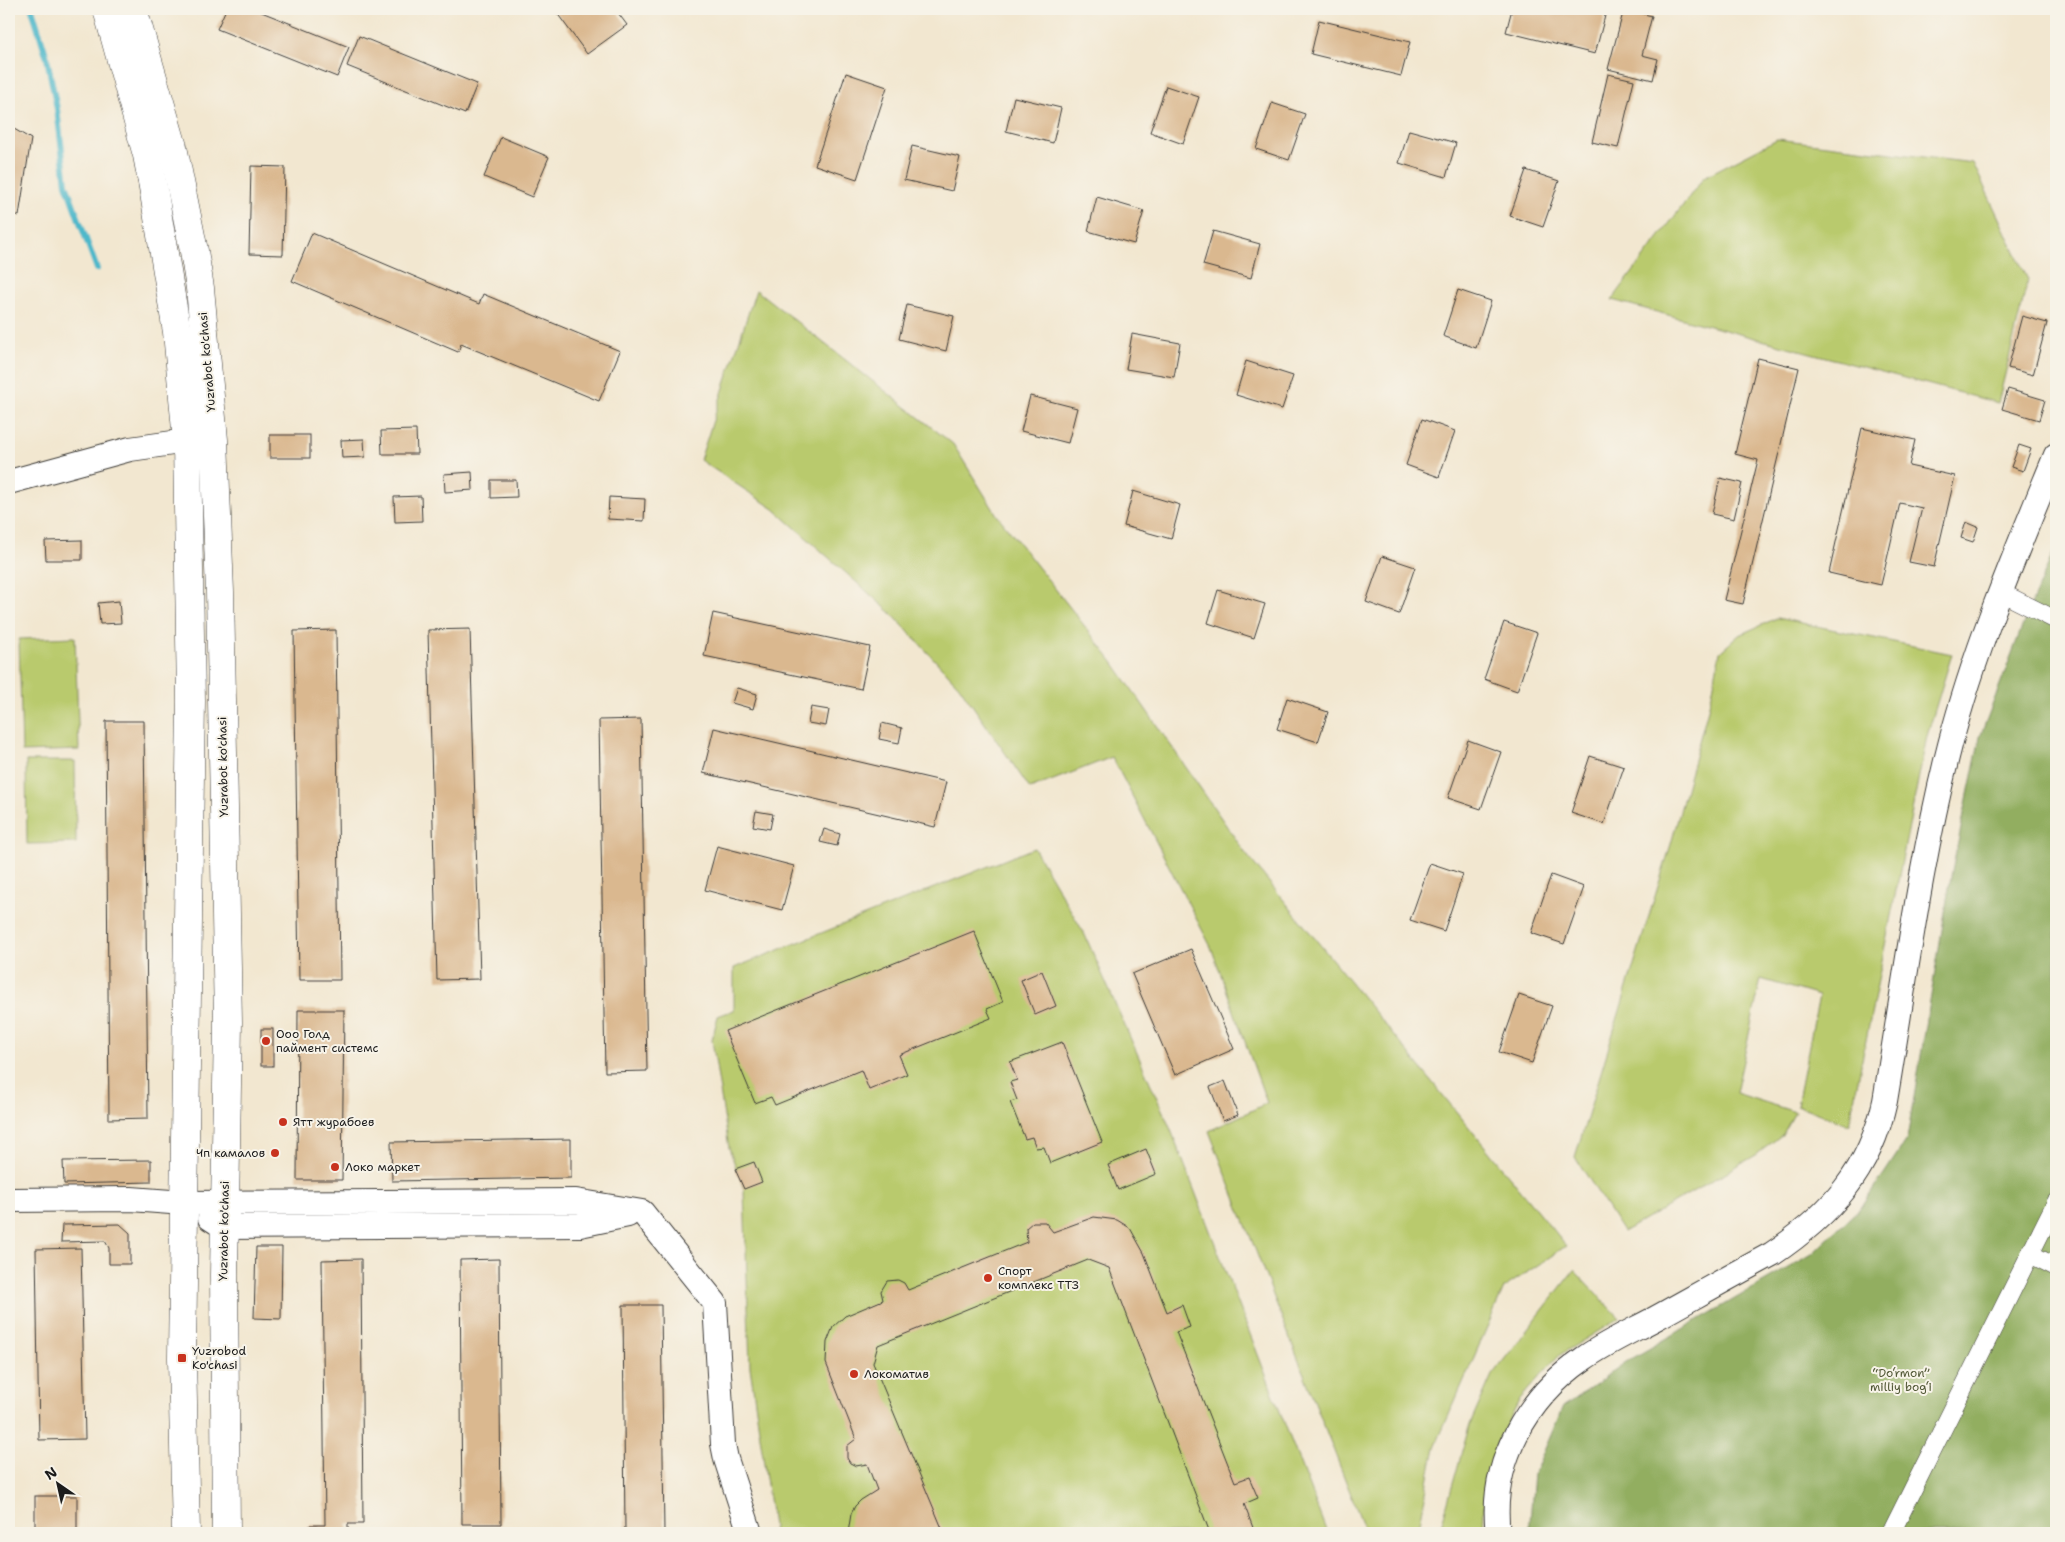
<svg xmlns="http://www.w3.org/2000/svg" width="2065" height="1542" viewBox="0 0 2065 1542" font-family="'Shantell Sans',sans-serif">
<style>
.green{fill:#b9ca6d;stroke:#6a7344}
.forest{fill:#92ae60;stroke:#57653e}
.lines{fill:none;stroke-linecap:round;stroke-linejoin:round}
.stream{stroke:#4db8ca;stroke-width:6}
.building{fill:#dab88f}
.pedestrian-casing{stroke:#3c3a37;stroke-width:19}
.minor-casing{stroke:#3c3a37;stroke-width:26}
.primary-casing{stroke:#3c3a37;stroke-width:29}
.pedestrian{stroke:#fff;stroke-width:18}
.minor{stroke:#fff;stroke-width:24}
.primary{stroke:#fff;stroke-width:28}
.poi-dot{fill:#c8321e;stroke:#f7f3e8;stroke-width:2}
.labels{text-anchor:middle;dominant-baseline:central;stroke-width:4;stroke-linejoin:round;paint-order:stroke}
.street-label{font-size:12px;fill:#1c1c1c;stroke:#f7f3e8}
.poi-label{font-size:12px;fill:#1c1c1c;stroke:#f7f3e8;text-anchor:start}
.park-label{font-size:12px;fill:#535938;stroke:#f7f3e8}
</style>
<rect width="100%" height="100%" fill="#f7f3e8"/>
<filter id="ink" filterUnits="userSpaceOnUse"><feTurbulence type="fractalNoise" baseFrequency=".02" numOctaves="2"/><feDisplacementMap in="SourceGraphic" scale="10" xChannelSelector="R" yChannelSelector="G"/><feConvolveMatrix kernelMatrix="1 2 1 2 8 2 1 2 1" color-interpolation-filters="sRGB"/></filter>
<filter id="wash" filterUnits="userSpaceOnUse"><feTurbulence type="fractalNoise" baseFrequency=".0096" numOctaves="4" result="noise"/><feDisplacementMap in="SourceGraphic" scale="20" xChannelSelector="R" yChannelSelector="G"/><feGaussianBlur stdDeviation="1.12" result="paint"/><feColorMatrix in="noise" values="0 0 0 0 0 0 0 0 0 0 0 0 0 0 0 0 0 1.4 0 .05"/><feComposite in="paint" operator="in"/></filter>
<g filter="url(#wash)">
<rect width="100%" height="100%" fill="#f2e7d0"/>
<g class="green">
<path d="M1777 139 1973 163 2028 280 1998 403 1612 300 1704 177Z"/>
<path d="M756 290 953 444 997 515 1113 662 1246 854 1566 1246 1504 1288 1435 1447 1418 1533H1366L1209 1131 1267 1103 1211 947 1112 757 1030 789 959 686 891 613 774 509 700 460Z"/>
<path d="M1777 618 1952 654 1927 736 1849 1125 1797 1105 1819 996 1761 979 1736 1093 1795 1112 1783 1134 1756 1155 1623 1232 1575 1157 1671 844 1712 694 1720 652 1739 635Z"/>
<path d="M75 637 79 750 22 752 19 639Z"/>
<path d="M26 761H75L76 843 27 844Z"/>
<path d="M1034 848 1084 933 1171 1130 1327 1533H774L750 1367 744 1190 729 1148 712 1040 718 1016 734 1010V968Z"/>
<path d="M1574 1270 1620 1318 1558 1356 1520 1399 1497 1443 1485 1486 1483 1533H1439L1469 1427 1492 1375Z"/>
</g>
<path class="forest" d="M2056 546V1533H1529L1534 1474 1563 1407 1626 1362 1812 1254 1864 1204 1907 1139 1951 876 1980 737 2027 614Z"/>
<g class="lines">
<path class="stream" d="M32 9 47 58 57 109 66 184 97 269"/>
</g>
<g id="blocks">
<g class="building">
<path d="M226 9H254L349 47 337 77 217 29Z"/>
<path d="M554 9H615L627 25 587 54Z"/>
<path d="M1512 9H1591L1606 12 1595 54 1506 32Z"/>
<path d="M1624 9 1652 16 1642 55 1658 59 1653 80 1608 69Z"/>
<path d="M1319 20 1410 42 1401 76 1311 54Z"/>
<path d="M359 36 477 84 465 114 347 66Z"/>
<path d="M846 73 887 87 857 179 815 165Z"/>
<path d="M1608 74 1634 80 1618 148 1592 142Z"/>
<path d="M1166 86 1199 97 1183 144 1150 132Z"/>
<path d="M1014 97 1061 108 1053 143 1006 131Z"/>
<path d="M1272 103 1305 114 1289 160 1256 149Z"/>
<path d="M9 126 31 139 19 216 9 211Z"/>
<path d="M1409 130 1456 143 1446 177 1399 163Z"/>
<path d="M501 137 549 157 532 197 484 177Z"/>
<path d="M912 146 960 157 952 191 904 180Z"/>
<path d="M251 166 285 167 283 255 249 254Z"/>
<path d="M1526 170 1559 181 1543 227 1510 216Z"/>
<path d="M1097 197 1144 211 1134 244 1088 231Z"/>
<path d="M1213 231 1260 244 1251 278 1203 265Z"/>
<path d="M312 233 479 304 483 294 620 351 599 401 461 344 458 352 292 281Z"/>
<path d="M1458 290 1491 301 1476 348 1443 336Z"/>
<path d="M907 305 954 316 946 351 899 339Z"/>
<path d="M2022 316 2047 323 2033 375 2008 368Z"/>
<path d="M1132 334 1180 343 1174 377 1126 369Z"/>
<path d="M1758 358 1799 368 1743 604 1724 600 1758 460 1735 454Z"/>
<path d="M1246 361 1293 376 1282 409 1236 395Z"/>
<path d="M2008 389 2045 400 2039 420 2002 409Z"/>
<path d="M1030 396 1077 408 1068 443 1021 431Z"/>
<path d="M1422 419 1455 431 1439 477 1406 465Z"/>
<path d="M1862 428 1915 440 1909 466 1955 476 1934 567 1909 562 1922 508 1900 503 1881 585 1829 573Z"/>
<path d="M416 430 417 454H382L381 431Z"/>
<rect x="270" y="435" width="40" height="23"/>
<path d="M364 439 365 457 342 458 341 440Z"/>
<path d="M2019 445 2031 449 2023 471 2011 467Z"/>
<path d="M472 472 473 490 445 492 444 474Z"/>
<path d="M1720 478 1742 483 1734 519 1712 514Z"/>
<path d="M491 480H516L517 497 491 498Z"/>
<path d="M1133 491 1180 505 1171 539 1124 526Z"/>
<path d="M421 496 422 521 395 522 394 497Z"/>
<path d="M609 497 645 499 644 521 608 519Z"/>
<path d="M1966 522 1978 527 1973 542 1961 538Z"/>
<path d="M82 540V560H46L45 541Z"/>
<path d="M1382 556 1415 567 1399 614 1366 602Z"/>
<path d="M1218 590 1265 604 1254 638 1208 623Z"/>
<path d="M119 601 121 623 100 624 98 603Z"/>
<path d="M713 613 870 647 861 689 704 656Z"/>
<path d="M1504 622 1537 633 1517 691 1484 679Z"/>
<path d="M470 629 480 979 437 980 428 630Z"/>
<path d="M336 630 340 980H299L294 631Z"/>
<path d="M737 688 757 694 753 709 732 703Z"/>
<path d="M1287 698 1328 712 1318 742 1277 729Z"/>
<path d="M811 707 829 710 826 726 808 723Z"/>
<path d="M641 719 647 1071 605 1072 599 720Z"/>
<path d="M106 721H144L148 1118 109 1119Z"/>
<path d="M882 723 902 728 899 743 879 739Z"/>
<path d="M714 728 946 782 935 827 703 773Z"/>
<path d="M1468 740 1501 752 1481 809 1448 798Z"/>
<path d="M1590 756 1624 767 1604 824 1571 813Z"/>
<path d="M756 811 773 814 770 829 753 826Z"/>
<path d="M824 829 840 834 837 846 820 842Z"/>
<path d="M717 846 794 866 782 910 705 890Z"/>
<path d="M1430 863 1463 874 1444 931 1410 920Z"/>
<path d="M1551 875 1584 887 1564 944 1531 933Z"/>
<path d="M974 931 1003 1002 987 1009 991 1018 899 1055 907 1074 869 1090 861 1070 775 1105 771 1097 755 1103 725 1031Z"/>
<path d="M1191 949 1234 1049 1175 1075 1132 974Z"/>
<path d="M1042 971 1056 1006 1035 1015 1021 980Z"/>
<path d="M1519 995 1552 1006 1532 1063 1499 1052Z"/>
<path d="M298 1010H344L342 1180H297Z"/>
<rect x="261" y="1029" width="12" height="37"/>
<path d="M1062 1042 1102 1142 1050 1163 1044 1147 1036 1148 1032 1137 1025 1139 1010 1102 1017 1100 1010 1082 1017 1080 1010 1062Z"/>
<path d="M1225 1081 1238 1115 1223 1121 1210 1087Z"/>
<path d="M571 1139V1178L392 1181 391 1142Z"/>
<path d="M1146 1149 1156 1174 1118 1190 1108 1165Z"/>
<path d="M151 1160V1182L64 1184 63 1161Z"/>
<path d="M754 1162 762 1182 744 1189 735 1169Z"/>
<path d="M1094 1217 1117 1220 1130 1228 1144 1253 1167 1312 1182 1305 1190 1327 1176 1332 1235 1482 1249 1477 1258 1498 1244 1504 1255 1533H1210L1109 1268 1088 1260 878 1345 873 1363 944 1533H848L851 1514 855 1506 861 1500 877 1490 867 1464 856 1466 850 1463 847 1458V1446L856 1439 826 1363 827 1342 833 1327 845 1316 883 1300 881 1291 887 1281 898 1280 904 1283 908 1290 1027 1242 1026 1228 1033 1222H1045L1053 1232Z"/>
<path d="M120 1224 130 1233V1264H109V1248L105 1241 61 1242 62 1225Z"/>
<path d="M256 1247H282L281 1319 254 1318Z"/>
<path d="M81 1248 85 1439 39 1440 36 1249Z"/>
<path d="M361 1259 363 1524H348V1533H310V1525H325L322 1260Z"/>
<path d="M499 1259 501 1524H462L460 1260Z"/>
<path d="M623 1305H661L664 1533H625Z"/>
<rect x="35" y="1496" width="42" height="37"/>
</g>
</g>
</g>
<g filter="url(#ink)">
<use href="#blocks" fill-opacity="0" stroke="#3c3a37" stroke-width="1"/>
<g class="lines">
<g class="pedestrian-casing">
<g id="pedestrian">
<path d="M2000 592 2056 620"/>
<path d="M2030 1254 2056 1267"/>
<path d="M1891 1533 2056 1202"/>
</g>
</g>
<g class="minor-casing">
<g id="minor">
<path d="M9 482 130 449 187 441"/>
<path d="M9 1200 131 1199 184 1203 576 1201 642 1212 715 1303 723 1444 726 1459 750 1533"/>
<path d="M210 1218 224 1227 580 1225 628 1215"/>
<path d="M1498 1533C1489 1463 1527 1398 1583 1359 1605 1343 1632 1331 1656 1318 1694 1297 1733 1275 1772 1254 1830 1215 1870 1171 1885 1101 1905 982 1920 862 1950 745 1976 645 2017 550 2056 455"/>
</g>
</g>
<g class="primary-casing">
<g id="primary">
<path d="M107 9 147 155 153 187 177 332 187 441 191 701 182 1358 186 1533"/>
<path d="M133 9 173 147 194 251 200 288 214 440 220 592 228 1022 224 1275 226 1533"/>
</g>
</g>
<use href="#pedestrian" class="pedestrian"/>
<use href="#minor" class="minor"/>
<use href="#primary" class="primary"/>
</g>
</g>
<g class="poi-dot">
<circle cx="266" cy="1041" r="5"/>
<circle cx="283" cy="1122" r="5"/>
<circle cx="275" cy="1153" r="5"/>
<circle cx="335" cy="1167" r="5"/>
<circle cx="988" cy="1278" r="5"/>
<rect x="177" y="1353" width="10" height="10" rx="2.5"/>
<circle cx="854" cy="1374" r="5"/>
</g>
<g class="labels">
<g class="street-label">
<text transform="translate(207 362) rotate(-95)">Yuzrabot ko'chasi</text>
<text transform="translate(223 767) rotate(-91)">Yuzrabot ko'chasi</text>
<text transform="translate(224 1231) rotate(-89)">Yuzrabot ko'chasi</text>
</g>
<g class="poi-label">
<text x="276" y="1034">Ооо Голд<tspan x="276" dy="14">паймент системс</tspan></text>
<text x="293" y="1122">Ятт журабоев</text>
<text x="265" y="1153" text-anchor="end">Чп камалов</text>
<text x="345" y="1167">Локо маркет</text>
<text x="998" y="1271">Спорт<tspan x="998" dy="14">комплекс ТТЗ</tspan></text>
<text x="192" y="1351">Yuzrobod<tspan x="192" dy="14">Ko'chasi</tspan></text>
<text x="864" y="1374">Локоматив</text>
</g>
<g class="park-label">
<text x="1901" y="1373">“Do‘rmon”<tspan x="1901" dy="14">milliy bog‘i</tspan></text>
</g>
</g>
<rect width="2065" height="1542" fill="none" stroke="#f7f3e8" stroke-width="30"/>
<g transform="translate(58 1484) rotate(326)" stroke="#f7f3e8" stroke-width="4" paint-order="stroke">
<path d="M0-4L9 19L0 12L-9 19Z" fill="#1c1c1c"/>
<text y="-8" font-size="14" font-weight="bold" text-anchor="middle" fill="#1c1c1c">N</text>
</g>
</svg>
